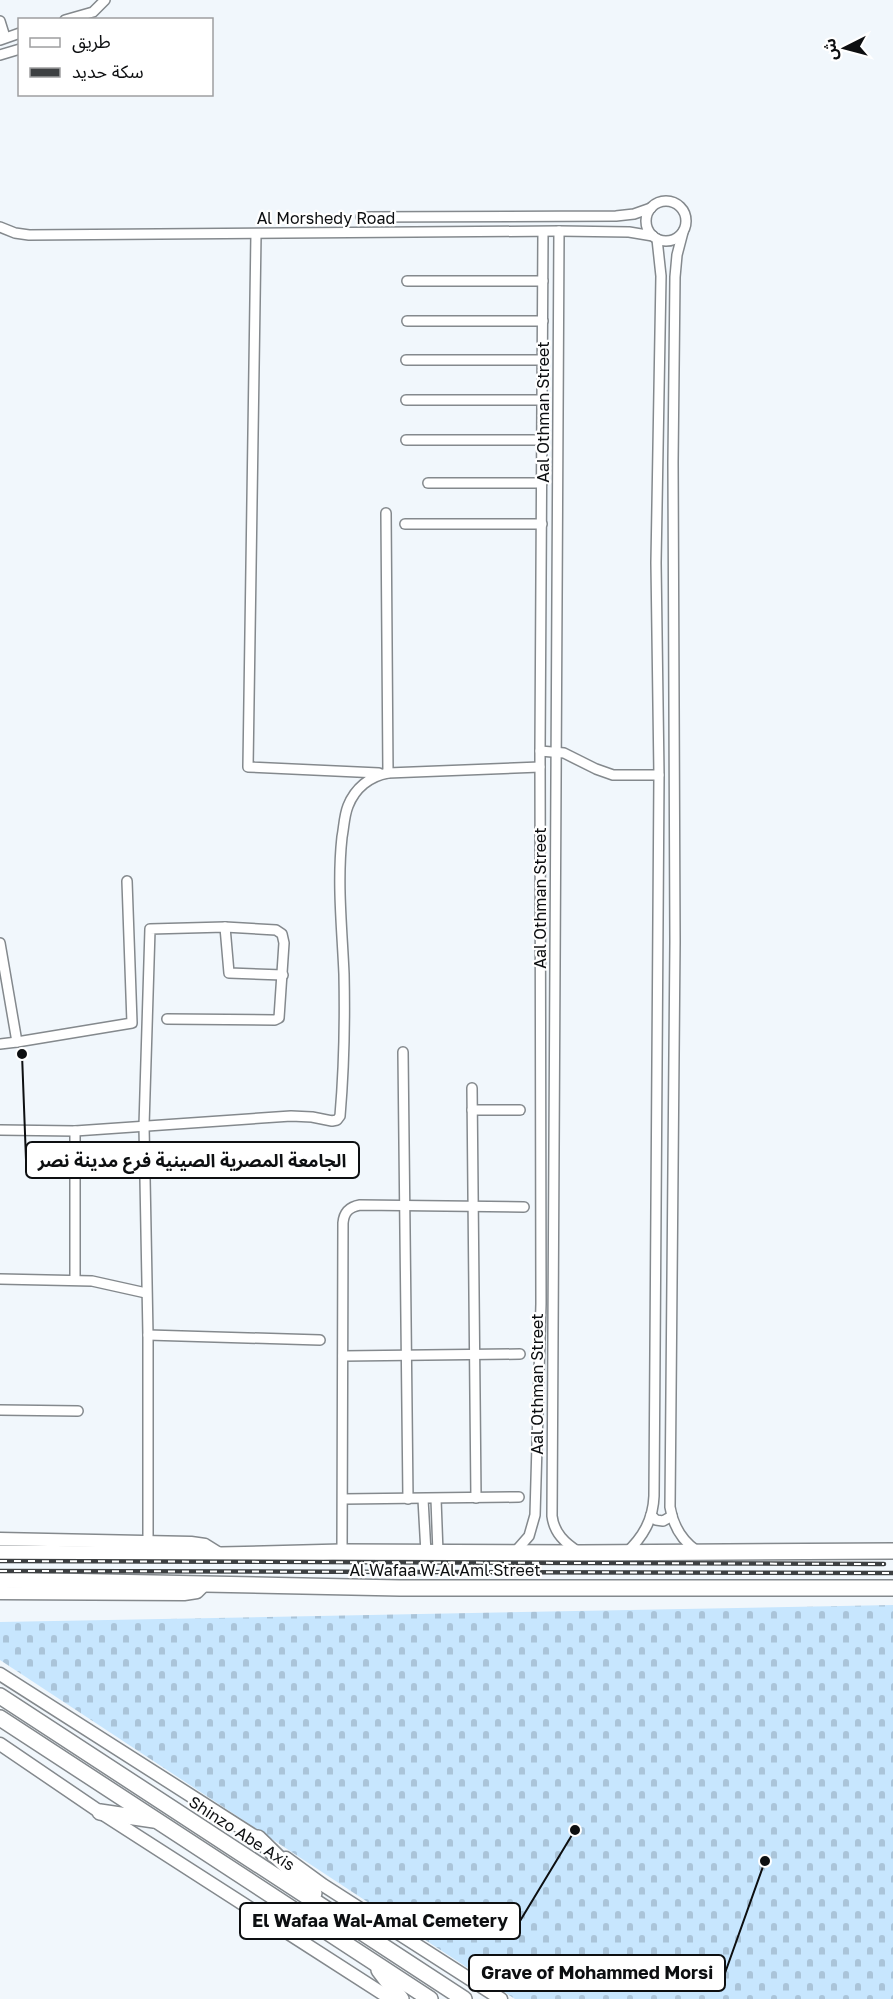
<svg xmlns="http://www.w3.org/2000/svg" width="893" height="1999" viewBox="0 0 893 1999" font-family="'Golos Text','Noto Sans Arabic',sans-serif">
<style>
.cemetery{fill:url(#cemetery-stones)}
.lines{fill:none;stroke-linecap:round;stroke-linejoin:round}
.minor-casing{stroke:#84898d;stroke-width:12}
.tertiary-casing{stroke:#84898d;stroke-width:15}
.primary-casing{stroke:#84898d;stroke-width:18}
.minor{stroke:#fff;stroke-width:9}
.tertiary{stroke:#fff;stroke-width:12}
.primary{stroke:#fff;stroke-width:15}
.rail-casing{stroke:#3d4042;stroke-width:4.5}
.rail{stroke:#fff;stroke-width:2;stroke-dasharray:7;stroke-linecap:butt}
.labels{text-anchor:middle;dominant-baseline:central;stroke-width:4.5;stroke-linejoin:round;paint-order:stroke}
.street-label{font-size:16px;fill:#0d0f11;stroke:#fff}
.leader{fill:none;stroke:#0d0f11;stroke-width:2}
.callout-dot{fill:#0d0f11;stroke:#fff;stroke-width:2}
.callout{fill:#fff;stroke:#0d0f11;stroke-width:2}
.callout-label{font-size:18px;text-anchor:middle;font-weight:bold;fill:#0d0f11}
</style>
<defs>
<pattern id="cemetery-stones" width="16" height="16" patternUnits="userSpaceOnUse" patternTransform="scale(1.5)"><rect width="16" height="16" fill="#c7e6fe"/><path d="M2 7V4a2 2 0 0 1 4 0v3zM10 15v-3a2 2 0 0 1 4 0v3z" fill="#aac4d9"/></pattern>
</defs>
<rect width="100%" height="100%" fill="#f1f7fc"/>
<path class="cemetery" d="M893 1605V1999H515L0 1660V1622Z"/>
<g class="lines">
<g class="minor-casing">
<g id="minor">
<path d="M65 20 93 12 105 0"/>
<path d="M0 21 5 37"/>
<path d="M0 40 20 33"/>
<path d="M0 55 20 49"/>
<circle cx="666" cy="221" r="20"/>
<path d="M361 217 616 216 634 214 651 208"/>
<path d="M0 227 15 233 29 235 559 231 629 232 653 236"/>
<path d="M559 231 552 1516C554 1533 565 1543 579 1552"/>
<path d="M683 232 677 255 675 277 673 462 675 942 670 1507C673 1525 681 1540 697 1551"/>
<path d="M256 234 248 767 379 773"/>
<path d="M407 281H543"/>
<path d="M407 321H543"/>
<path d="M406 360H543"/>
<path d="M406 400H543"/>
<path d="M406 440H542"/>
<path d="M428 483H542"/>
<path d="M386 513 388 773"/>
<path d="M405 524H542"/>
<path d="M540 751 564 753 596 769 613 775H659"/>
<path d="M225 927 229 973 283 975"/>
<path d="M0 943 17 1042"/>
<path d="M0 1044 17 1042 132 1023 127 881"/>
<path d="M403 1052 408 1499"/>
<path d="M472 1088 476 1498"/>
<path d="M472 1110H520"/>
<path d="M0 1130 75 1131 291 1116 312 1117 332 1121 337 1120 340 1116C344 1069 345 1021 344 974 342 928 337 883 342 837 344 827 344 816 348 806 355 788 370 776 388 773L540 767"/>
<path d="M0 1279 92 1281 146 1293"/>
<path d="M75 1280V1131"/>
<path d="M148 1335 320 1340"/>
<path d="M343 1356 520 1354"/>
<path d="M0 1410 78 1411"/>
<path d="M343 1499 519 1497"/>
<path d="M423 1499 426 1553"/>
<path d="M436 1499 438 1553"/>
<path d="M651 1515 656 1520 663 1521 672 1516"/>
<path d="M148 1541V1335L144 1126 150 929 225 927 276 930 282 934 284 943 279 1018 275 1020 167 1019"/>
<path d="M342 1552 343 1223C344 1212 349 1207 360 1205L524 1207"/>
<path d="M515 1552 529 1536 535 1515 541 1304 540 751 543 232"/>
<path d="M626 1553C643 1537 653 1520 654 1496L659 775 656 563 661 276 657 239"/>
</g>
</g>
<g class="tertiary-casing">
<g id="tertiary">
<path d="M0 1539 191 1543 205 1545 221 1555"/>
<path d="M0 1593 184 1594 197 1592 205 1584"/>
<path d="M0 1674 265 1843"/>
<path d="M0 1744 100 1812 391 1999"/>
<path d="M286 1858 323 1885 501 1999"/>
</g>
</g>
<g class="primary-casing">
<g id="primary">
<path d="M0 1553 221 1555 342 1552 581 1553 893 1551"/>
<path d="M0 1580 400 1588H893"/>
<path d="M0 1696 464 1999"/>
<path d="M0 1718 430 1999"/>
<path d="M100 1812 154 1820"/>
<path d="M258 1838 314 1893"/>
<path d="M379 1970 401 1999"/>
</g>
</g>
<use href="#minor" class="minor"/>
<use href="#tertiary" class="tertiary"/>
<use href="#primary" class="primary"/>
<g class="rail-casing">
<g id="rail">
<path d="M0 1561 884 1564"/>
<path d="M0 1571 893 1573"/>
</g>
</g>
<use href="#rail" class="rail"/>
</g>
<g class="labels">
<g class="street-label">
<text x="326" y="218">Al Morshedy Road</text>
<text transform="translate(543 412) rotate(-90)">Aal Othman Street</text>
<text transform="translate(540 898) rotate(-90)">Aal Othman Street</text>
<text transform="translate(537 1384) rotate(-90)">Aal Othman Street</text>
<text x="445" y="1570">Al Wafaa W Al Aml Street</text>
<text transform="translate(242 1833) rotate(33)">Shinzo Abe Axis</text>
</g>
</g>
<path class="leader" d="M22 1054L26 1160M575 1830L520 1921M765 1861L725 1973"/>
<g class="callout-dot">
<circle cx="22" cy="1054" r="6"/>
<circle cx="575" cy="1830" r="6"/>
<circle cx="765" cy="1861" r="6"/>
</g>
<g class="callout">
<rect x="26" y="1142" width="333" height="36" rx="6"/>
<rect x="240" y="1903" width="280" height="36" rx="6"/>
<rect x="469" y="1955" width="256" height="36" rx="6"/>
</g>
<g class="callout-label">
<text x="192" y="1167">الجامعة المصرية الصينية فرع مدينة نصر</text>
<text x="380" y="1927">El Wafaa Wal-Amal Cemetery</text>
<text x="597" y="1979">Grave of Mohammed Morsi</text>
</g>
<rect x="18" y="18" width="195" height="78" fill="#ffffff" stroke="#9e9fa0" stroke-width="1.5"/>
<rect x="30" y="38" width="30" height="9" fill="#ffffff" stroke="#9e9fa0" stroke-width="1.5"/>
<text x="72" y="48" font-size="18" fill="#0d0f11">طريق</text>
<rect x="30" y="68" width="30" height="9" fill="#3d4042" stroke="#9e9fa0" stroke-width="1.5"/>
<text x="72" y="78" font-size="18" fill="#0d0f11">سكة حديد</text>
<g transform="translate(845 48) rotate(264)" stroke="#ffffff" stroke-width="4.5" paint-order="stroke">
<path d="M0-4.5L10 22L0 15L-10 22Z" fill="#0d0f11"/>
<text y="-9" font-size="16" font-weight="bold" text-anchor="middle" fill="#0d0f11">ش</text>
</g>
</svg>
